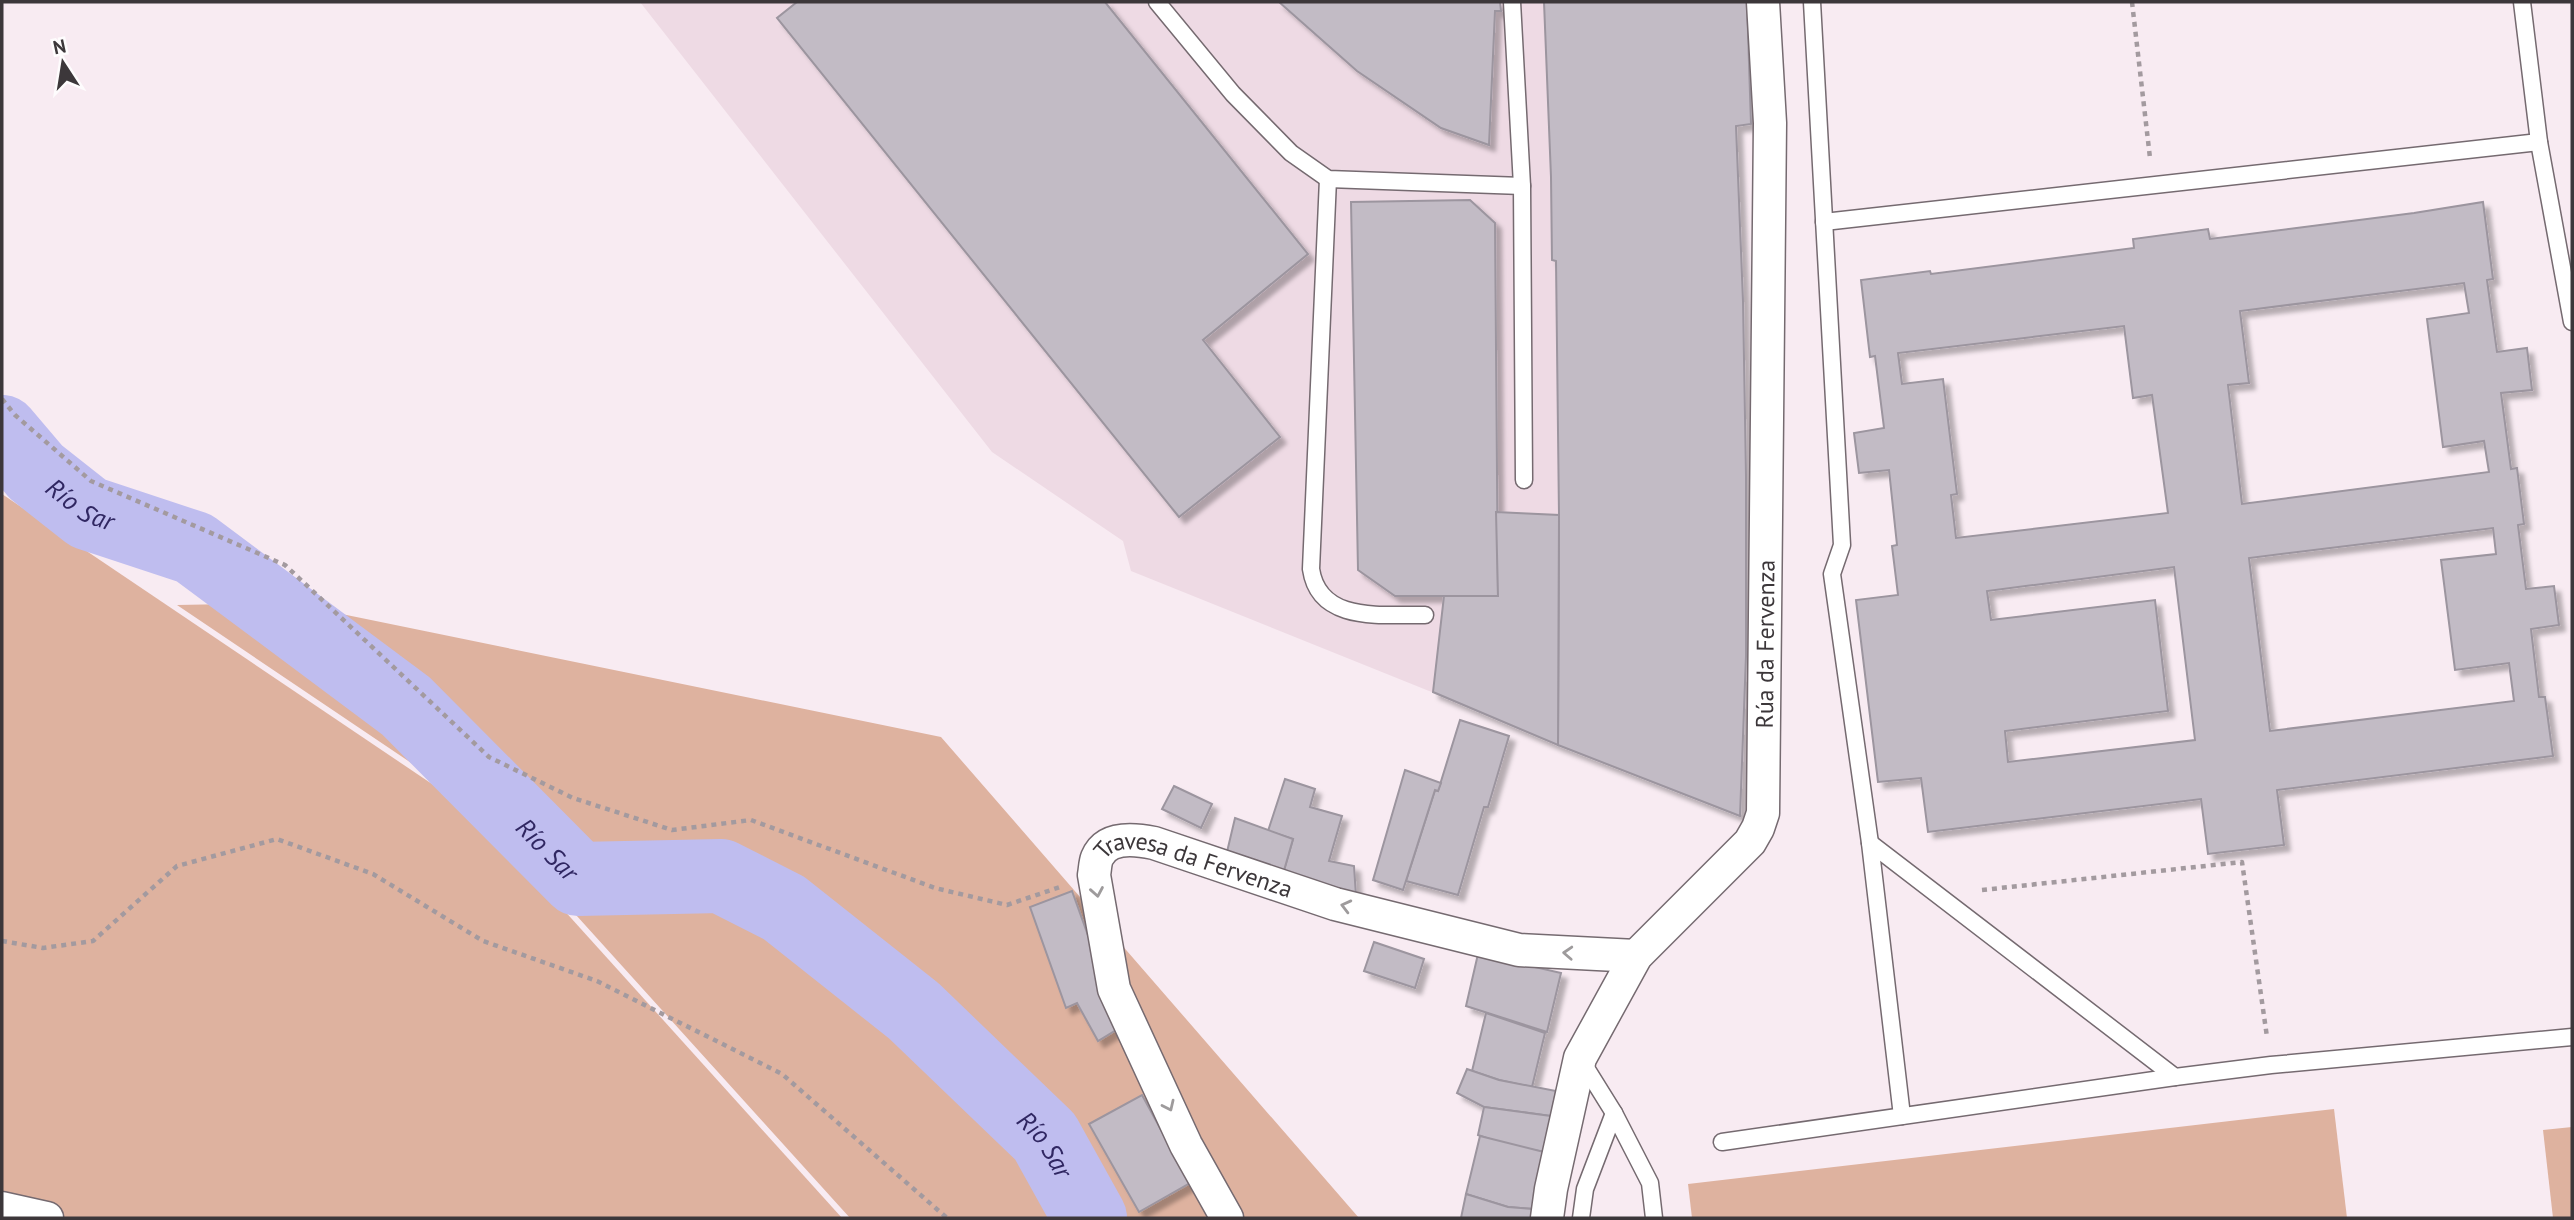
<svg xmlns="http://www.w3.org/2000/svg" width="2574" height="1220" viewBox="0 0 2574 1220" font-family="'PT Sans',sans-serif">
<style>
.built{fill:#eedae4}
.green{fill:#deb29f}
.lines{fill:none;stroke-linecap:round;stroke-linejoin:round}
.river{stroke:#bfbdef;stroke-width:74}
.building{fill:#c2bbc5;stroke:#9c959f;stroke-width:2;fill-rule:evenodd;filter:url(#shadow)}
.lane-casing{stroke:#756a70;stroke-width:19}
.street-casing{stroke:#756a70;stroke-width:35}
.path{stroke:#a39a9f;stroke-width:4.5;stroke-dasharray:5 5;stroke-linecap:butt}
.lane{stroke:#fff;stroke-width:16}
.street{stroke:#fff;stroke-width:32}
.oneway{stroke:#9e9b9c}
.labels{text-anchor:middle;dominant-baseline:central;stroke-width:7;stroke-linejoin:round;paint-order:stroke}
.street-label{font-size:24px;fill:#3c373a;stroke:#fefcfd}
.water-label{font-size:26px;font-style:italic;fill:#302762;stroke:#fefcfd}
</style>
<defs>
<filter id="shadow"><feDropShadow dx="6" dy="6" stdDeviation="2" flood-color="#0004"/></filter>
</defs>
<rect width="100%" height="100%" fill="#f8ebf2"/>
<path class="built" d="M640 2H1747L1751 124 1736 127 1743 301 1746 476V656L1740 816 1131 571 1123 541 992 452Z"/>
<g class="green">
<path d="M2 494 478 815 842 1218H2Z"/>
<path d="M288 603 941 737 1359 1218H850L481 810 177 605Z"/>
<path d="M2334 1109 2347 1218H1692L1688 1184Z"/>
<path d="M2572 1127V1218H2553L2543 1130Z"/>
</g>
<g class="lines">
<path class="river" id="s1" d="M2 432 36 472 88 513 194 548 406 706 578 879 721 876 784 908 914 1011 1045 1137 1090 1218"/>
</g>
<g class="building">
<path d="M797 2H1105L1308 254 1203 340 1280 437 1179 517 777 18Z"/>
<path d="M1279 2H1500L1501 11H1495L1489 145 1441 128 1357 71Z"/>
<path d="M1544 2H1747L1751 124 1736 126 1743 301 1746 476V656L1740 816 1558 745 1559 515 1556 261 1552 260 1551 177Z"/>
<path d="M1470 200 1495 223 1498 596H1395L1358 570 1351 202Z"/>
<path d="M2483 202 2493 279 2487 280 2497 352 2527 348 2532 390 2501 393 2511 469 2517 468 2524 524 2518 525 2526 589 2554 586 2559 625 2531 629 2539 697H2545L2553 756 2277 790 2284 845 2208 854 2201 799 1928 832 1921 778 1878 782 1856 600 1898 595 1892 546 1897 545 1889 470 1859 473 1854 433 1884 428 1875 356 1870 357 1861 280 1930 271 1931 274 2134 248 2133 239 2208 229 2210 239 2414 213ZM2464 283 2469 313 2427 319 2443 447 2484 441 2489 472 2242 504 2228 385 2249 383 2240 311ZM2124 326 2133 398 2152 395 2168 513 1956 538 1951 495 1957 494 1943 379 1902 384 1898 353ZM2493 528 2496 554 2441 560 2455 670 2509 663 2514 701 2270 731 2249 558ZM2174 567 2195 740 2008 762 2005 731 2168 711 2155 600 1991 620 1987 591Z"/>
<path d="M1496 512 1559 515 1558 745 1433 692 1444 596H1498Z"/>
<path d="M1460 720 1509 736 1488 807H1484L1458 895 1406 881 1435 790 1438 791Z"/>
<path d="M1405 770 1441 783 1438 791 1435 790 1403 890 1373 880Z"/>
<path d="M1285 779 1315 789 1310 807 1342 816 1329 861 1354 866 1356 896 1283 874 1293 839 1268 831Z"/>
<path d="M1174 786 1212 804 1201 828 1162 809Z"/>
<path d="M1235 818 1293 839 1283 874 1227 852Z"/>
<path d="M1072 891 1121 1027 1098 1041 1077 1003 1066 1008 1030 907Z"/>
<path d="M1374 942 1424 959 1415 988 1364 971Z"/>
<path d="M1478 954 1561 973 1547 1032 1466 1006Z"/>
<path d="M1486 1013 1545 1033 1532 1087 1499 1080 1472 1071Z"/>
<path d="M1467 1069 1499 1080 1556 1091 1551 1116 1484 1107 1457 1093Z"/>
<path d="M1142 1095 1190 1183 1139 1212 1089 1124Z"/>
<path d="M1484 1107 1551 1116 1544 1152 1504 1144 1478 1135Z"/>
<path d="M1480 1136 1544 1152 1533 1209 1508 1207 1466 1194Z"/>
<path d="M1466 1194 1508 1207 1533 1209 1532 1218H1461Z"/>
</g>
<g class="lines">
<g class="lane-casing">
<g id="lane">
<path d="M1157 2 1233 94 1291 153 1328 179 1522 186 1524 480"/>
<path d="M1512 2 1522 186"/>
<path d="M1812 2 1842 545 1832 574 1870 843 1902 1116"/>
<path d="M2522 2 2539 142 2572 322"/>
<path d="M1328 179 1311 569C1319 624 1383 614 1425 615"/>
<path d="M1824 222 2539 142"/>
<path d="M1870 843 2175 1077 2271 1065 2572 1037"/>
<path d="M1581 1060 1614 1113 1650 1183 1654 1218"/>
<path d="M1722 1142 2175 1077"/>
<path d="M1581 1218 1585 1189 1614 1113"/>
</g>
</g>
<g class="street-casing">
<g id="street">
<path d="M2 1208 47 1218"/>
<path id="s2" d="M1227 1218 1186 1145 1114 989 1094 875C1095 870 1095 863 1097 858 1106 836 1135 839 1154 843L1335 904 1519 950 1636 956"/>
<path id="s3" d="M1547 1218 1551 1189 1580 1058 1636 956 1750 842 1758 828 1763 813 1770 123 1763 2"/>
</g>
</g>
<g class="path">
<path d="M2132 2 2150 158"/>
<path d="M2 399 15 415 91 481 285 565 489 757 573 798 672 830 751 820 935 888 1007 905 1060 887"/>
<path d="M1982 890 2242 862 2267 1037"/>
<path d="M2 941 43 948 93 941 177 866 277 839 373 874 483 941 597 981 782 1074 947 1218"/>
</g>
<use href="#lane" class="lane"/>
<use href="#street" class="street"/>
</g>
<defs><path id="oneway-chevron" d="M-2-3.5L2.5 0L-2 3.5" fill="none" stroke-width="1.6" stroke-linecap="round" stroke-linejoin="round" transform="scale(1.75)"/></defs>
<g class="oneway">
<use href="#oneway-chevron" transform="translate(1097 892) rotate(80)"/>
<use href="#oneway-chevron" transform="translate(1346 906) rotate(-166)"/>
<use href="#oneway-chevron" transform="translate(1568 953) rotate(-177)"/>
<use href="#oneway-chevron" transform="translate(1169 1106) rotate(65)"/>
</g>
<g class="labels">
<g class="street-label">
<text stroke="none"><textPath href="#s3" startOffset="642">Rúa da Fervenza</textPath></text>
<text stroke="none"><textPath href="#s2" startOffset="495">Travesa da Fervenza</textPath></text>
</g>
<g class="water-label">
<text stroke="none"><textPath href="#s1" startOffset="108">Río Sar</textPath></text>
<text stroke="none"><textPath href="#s1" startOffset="696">Río Sar</textPath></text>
<text stroke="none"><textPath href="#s1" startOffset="1306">Río Sar</textPath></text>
</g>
</g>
<rect width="2574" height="1220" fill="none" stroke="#3c373a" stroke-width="7"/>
<g transform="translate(63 63) rotate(348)" stroke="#fefcfd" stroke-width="5" paint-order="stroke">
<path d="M0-5L12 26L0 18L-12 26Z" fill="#3c373a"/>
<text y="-10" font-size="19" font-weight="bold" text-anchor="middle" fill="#3c373a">N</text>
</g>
</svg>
